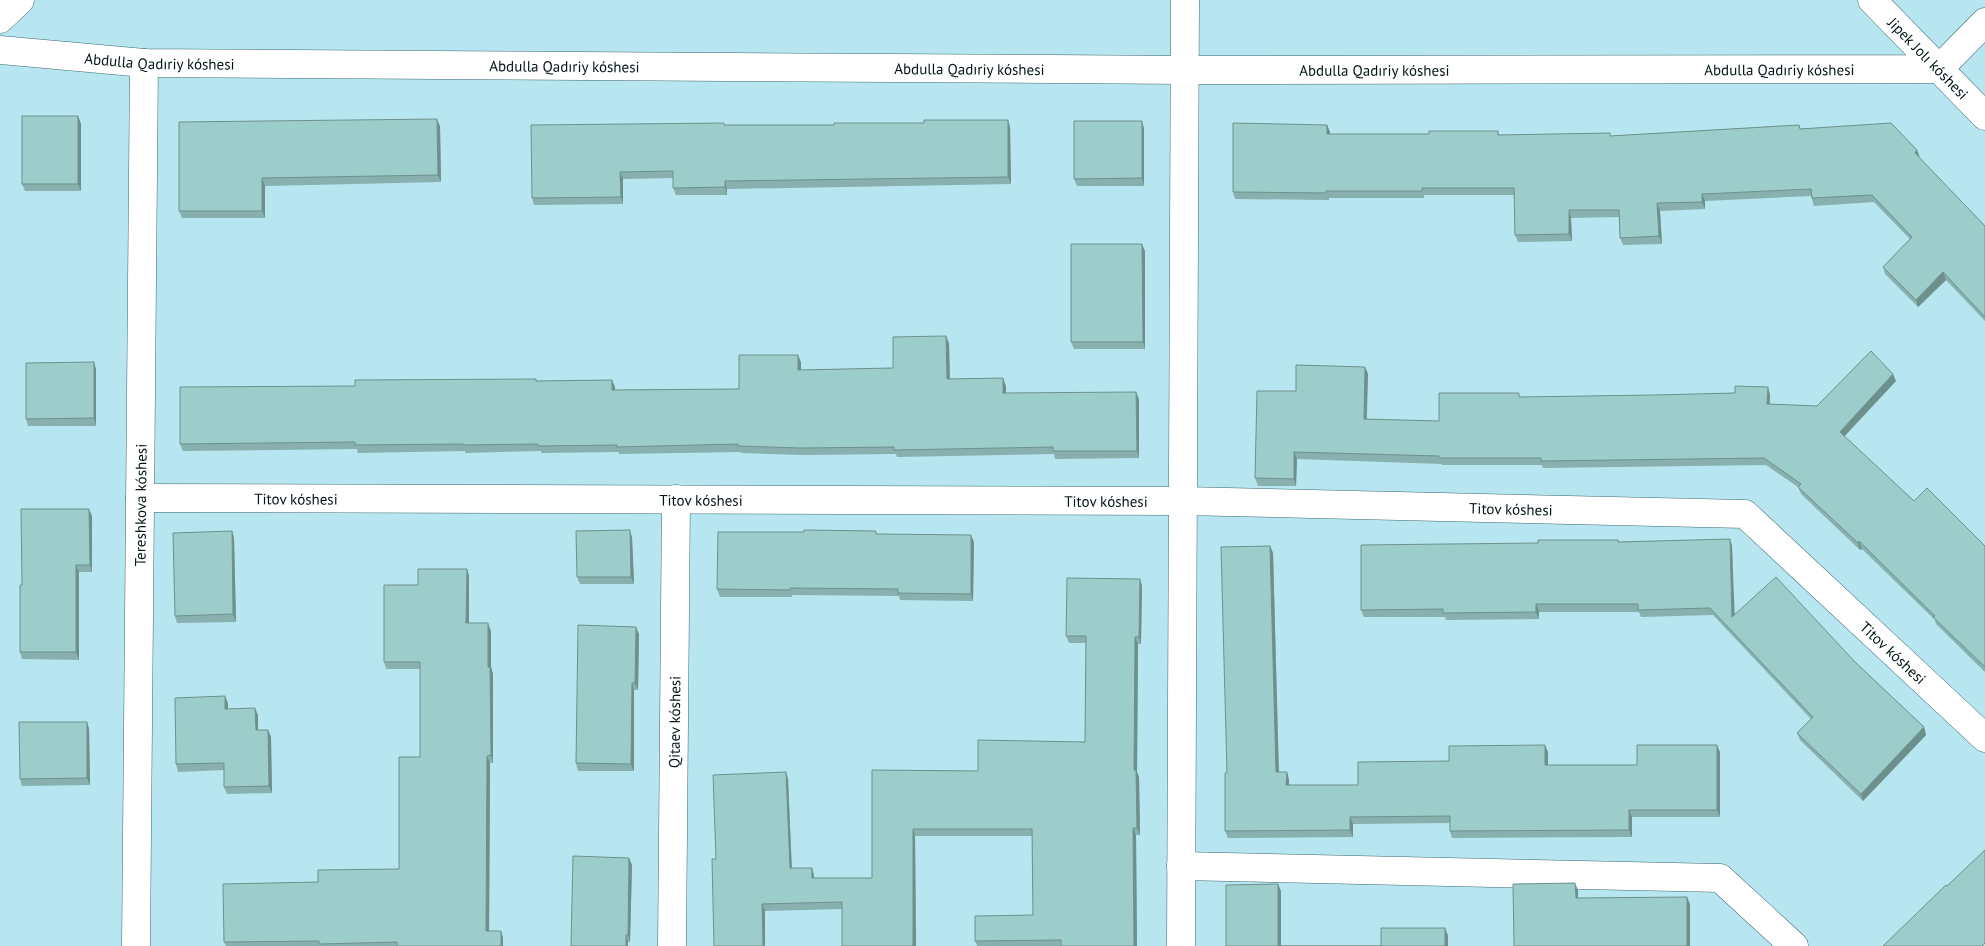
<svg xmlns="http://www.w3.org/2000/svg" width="1985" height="946" viewBox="0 0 1985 946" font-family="'PT Sans',sans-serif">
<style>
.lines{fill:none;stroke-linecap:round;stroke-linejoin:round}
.minor-casing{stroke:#3c6770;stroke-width:29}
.minor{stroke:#fff;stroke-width:28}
.wall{fill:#87b0ae}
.shaded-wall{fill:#6e908d}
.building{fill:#9dcdca;stroke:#6e908d}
.labels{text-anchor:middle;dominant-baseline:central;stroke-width:4.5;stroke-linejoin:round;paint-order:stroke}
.street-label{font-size:15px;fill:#031317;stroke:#c4f3fd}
</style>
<rect width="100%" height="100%" fill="#b7e6f0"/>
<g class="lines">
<g class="minor-casing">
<g id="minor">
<path id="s1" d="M1872 0 1985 116"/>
<path d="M0 19 20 0"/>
<path id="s2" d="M0 50 144 63 1186 70 1939 69 1985 22"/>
<path id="s3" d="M140 498 1183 501 1745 514 1985 738"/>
<path d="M1181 866 1720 878 1794 946"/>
<path id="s4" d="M136 946 144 63"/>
<path id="s5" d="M672 946 676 499"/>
<path d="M1181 946 1185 0"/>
</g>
</g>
<use href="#minor" class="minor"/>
</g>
<g class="wall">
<path d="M78 116 81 124V191H25L22 184Z"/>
<path d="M179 122 440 126 441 182 265 186V218H182L179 211Z"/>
<path d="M724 125 1010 127 1011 184 727 189V195H676L673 188V178L623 179V204L534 205 532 198Z"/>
<path d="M1327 125 1330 132V134H1429L1498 131 1499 135 1611 136 1799 125 1801 129 1919 158 1985 226V321L1946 280 1918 307 1885 274 1883 267 1910 239 1874 202 1814 206 1811 196 1705 201V209L1660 211 1662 244 1623 245 1620 238 1619 217 1571 218 1572 241 1518 242 1515 235 1514 195H1424V198H1329V200L1235 199 1233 192Z"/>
<path d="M1144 128V186H1077L1074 179Z"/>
<path d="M1145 251V349H1074L1071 342Z"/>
<path d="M949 343 950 379 1006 386V393L1139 399V458L1055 459 1054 454 897 457 896 454 803 455 741 453 740 452 619 454V452L541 453V451L465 453V451L358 453 357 449 183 451 180 444 355 386 536 379 537 381 612 380 615 387V390L739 389 801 362V370L893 368Z"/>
<path d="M1365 367 1368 374 1367 419 1439 421 1521 397 1770 395V405L1817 406 1896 381 1844 436 1914 501 1985 546V672L1936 624 1935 620 1862 549 1860 550 1801 494 1798 487 1766 465 1543 468 1542 465H1442L1441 464 1297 459 1296 486H1258L1255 478 1296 391Z"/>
<path d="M96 369V426H28L26 419Z"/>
<path d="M92 516V572H79V660L22 659 20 652 22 585Z"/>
<path d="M232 531 234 538 236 622 177 623 175 616Z"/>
<path d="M878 534 974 542 973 601 900 600 899 596 792 595V597H720L717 589Z"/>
<path d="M632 537 634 584H580L577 577Z"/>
<path d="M1730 539 1732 546 1734 615 1855 662 1924 727 1926 735 1863 801 1800 740 1797 733 1811 719 1713 615 1641 617 1639 612H1539V619L1446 620 1445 617H1364L1361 610 1538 543 1618 540 1619 542Z"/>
<path d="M1270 546 1273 553 1279 772H1287L1289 780V785H1358L1449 761 1548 752V765H1637L1720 752V817H1632V837L1452 838 1450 831V823L1353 824V837L1228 838 1225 831 1227 773Z"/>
<path d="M467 569 469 576V623L491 631V667L493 674V763H490L489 931H501L503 938V946H226L224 942 318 882 399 869 420 757V669H386L384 662 418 585Z"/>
<path d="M1140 579 1142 586 1141 644H1138L1137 772 1139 777 1140 835H1136L1137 946H977L975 941 1033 915 1032 836H915L916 946H842V909L765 911V946H714L716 859 786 772 788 779 792 868 814 875V878H872V770L978 771 1085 742 1086 643H1069L1066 636Z"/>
<path d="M639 634 638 690H634V771H578L576 763Z"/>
<path d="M228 703V709L258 715V730H268L271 737 272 793 227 794 224 787V770L178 772 176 764Z"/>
<path d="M87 722 89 729 90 785 22 786 20 779Z"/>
<path d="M632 865 630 942H628V946H571Z"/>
</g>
<g class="shaded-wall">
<path d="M78 116 81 124V191L78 184Z"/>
<path d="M437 119 440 126 441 182 438 175Z"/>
<path d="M1008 120 1010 127 1011 184 1008 177Z"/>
<path d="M1142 121 1144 128V186L1142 178Z"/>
<path d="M1327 125 1330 132 1329 142 1327 134Z"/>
<path d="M1917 150 1920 157 1915 153Z"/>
<path d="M620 172 623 179V204L621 197Z"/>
<path d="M262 178 265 186V218L262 211Z"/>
<path d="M725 181 727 189V195L725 187Z"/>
<path d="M1702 194 1705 201V209L1702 202Z"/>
<path d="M1657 203 1660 211 1662 244 1659 236Z"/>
<path d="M1569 210 1571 218 1572 241 1569 234Z"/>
<path d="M1142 244 1145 251V349L1143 342Z"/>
<path d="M1943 272 1946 280 1918 307 1916 300Z"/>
<path d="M946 336 949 343 950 386 947 379Z"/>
<path d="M798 355 801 362V377L798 370Z"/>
<path d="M94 362 96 369V426L94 418Z"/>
<path d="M1365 367 1368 374 1366 426 1364 419Z"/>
<path d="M1893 374 1896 381 1842 439 1840 432Z"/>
<path d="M1003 378 1006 386V400L1003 393Z"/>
<path d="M612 380 615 387V397L612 390Z"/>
<path d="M1768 387 1770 395 1769 412 1767 404Z"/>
<path d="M1136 392 1139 399V458L1137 451Z"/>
<path d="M1294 452 1297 459 1296 486 1294 479Z"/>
<path d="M89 509 92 516V572L90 565Z"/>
<path d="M630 530 632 537 634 584 631 577Z"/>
<path d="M232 531 234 538 236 622 233 614Z"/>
<path d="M971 535 974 542 973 601 971 594Z"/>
<path d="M1730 539 1732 546 1735 624 1732 617Z"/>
<path d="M1859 541 1862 549 1860 550 1858 543Z"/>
<path d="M1270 546 1273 553 1279 780 1276 772Z"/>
<path d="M76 565 79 572V660L76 652Z"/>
<path d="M467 569 469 576V630L466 623Z"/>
<path d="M1140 579 1142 586 1141 644 1139 637Z"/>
<path d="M1536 604 1539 612V619L1536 612Z"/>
<path d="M488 623 491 631V667L493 674V763L491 755 488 667Z"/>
<path d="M636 627 639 634 638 690 635 683Z"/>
<path d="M1135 637 1138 644 1137 772 1139 777 1140 835 1137 828 1134 770Z"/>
<path d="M632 683 634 690V771L631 764Z"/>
<path d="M225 696 228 703V716L225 709Z"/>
<path d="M255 708 258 715V737L256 730Z"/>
<path d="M87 722 89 729 90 785 87 778Z"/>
<path d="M1924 727 1926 735 1863 801 1861 794Z"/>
<path d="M268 730 271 737 272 793 269 786Z"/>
<path d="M1545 745 1548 752V772L1545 765Z"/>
<path d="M1717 745 1720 752V817L1717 810Z"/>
<path d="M487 756 490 763 489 938 486 931Z"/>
<path d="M786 772 788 779 792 876 790 868Z"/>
<path d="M1287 772 1289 780V793L1286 785Z"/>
<path d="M1629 810 1632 817V837L1629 830Z"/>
<path d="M1350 817 1353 824V837L1350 830Z"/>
<path d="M1133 828 1136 835 1137 946H1134Z"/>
<path d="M913 829 915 836 916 946H913Z"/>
<path d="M629 858 632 865 630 942 628 935Z"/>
<path d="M812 868 814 875V885L812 878Z"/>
<path d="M1575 883 1578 890V905L1576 898Z"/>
<path d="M1278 884 1281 891V946H1278Z"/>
<path d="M1687 897 1690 904V946H1687Z"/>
<path d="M762 904 765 911V946H763Z"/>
<path d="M1445 928 1448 935V946H1445Z"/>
<path d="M501 931 503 938V946H501Z"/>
<path d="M626 935 628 942V946H626Z"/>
</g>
<g class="building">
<rect x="22" y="116" width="56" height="68"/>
<path d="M437 119 438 175 262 178V211H179V122Z"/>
<path d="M924 120H1008V177L725 181V187L673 188V171L620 172 621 197 532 198 531 125 724 123V125H834V123H924Z"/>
<path d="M1074 121H1142V178L1074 179Z"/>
<path d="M1233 123 1327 125V134H1429V131H1498V135L1610 133V136L1799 125 1800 129 1891 123 1917 150 1915 153 1985 226V317L1943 272 1916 300 1883 267 1912 237 1872 195 1812 198 1811 189 1702 194V202L1657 203 1659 236 1620 238 1619 210H1569V234L1515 235 1514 188H1422V191H1326V193L1233 192Z"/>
<path d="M1071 244H1142L1143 342H1071Z"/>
<path d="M946 336 947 379 1003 378V393L1136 392 1137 451H1053V447L894 450V447L800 448 738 446V444L617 447V445L538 446V444L463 445V444L355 445V442L180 444V387L355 386V380L536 379V381L612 380V390L739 389V355H798V370L893 368V337Z"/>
<path d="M1871 351 1893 374 1840 432 1914 501 1927 488 1985 546V667L1933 617 1935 616 1859 541 1858 543 1798 487 1801 484 1764 458 1541 461V458H1439V456L1294 452V479L1255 478 1257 391H1296V365L1365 367 1364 419 1439 421V393H1519V397L1653 395 1735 393V386L1768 387 1767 404 1817 406Z"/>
<path d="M94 362V418L26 419V363Z"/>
<path d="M21 509H89L90 565H76V652H20V585H22Z"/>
<path d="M630 530 631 577H577L576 531Z"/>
<path d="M804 530 876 531V534L971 535V594L898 593V589L790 588V590L717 589 718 532H804Z"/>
<path d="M232 531 233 614 175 616 173 533Z"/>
<path d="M1730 539 1732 617 1776 577 1855 662 1924 727 1861 794 1797 733 1813 717 1710 608 1638 610V604H1536V612L1443 613V609L1361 610V545L1538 543V540H1618V542Z"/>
<path d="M1270 546 1276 772H1287L1286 785H1358V762L1449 761V746L1545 745V765H1637V745H1717V810H1629V830L1450 831V816L1350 817V830L1225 831V773H1227L1221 547Z"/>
<path d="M418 569H467L466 623H488V667H490L491 755 487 756 486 931H501V946H397V942L319 944V941L224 942 223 884 318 882V870L399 869V757H420V662H384V585H418Z"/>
<path d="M1067 578 1140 579 1139 637H1135L1134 770H1136L1137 828H1133L1134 946H1061V940L975 941V916L1033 915 1032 829H913V946H842V902L762 904 763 946H714L712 859H716L713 775 786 772 790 868H812V878H872V770L978 771V740L1085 742 1086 636H1066Z"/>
<path d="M578 625 636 627 635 683H632L631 764 576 763Z"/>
<path d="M225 696V709L255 708 256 730H268L269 786 224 787V763L176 764 175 698Z"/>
<path d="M19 722H87V778L20 779Z"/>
<path d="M1985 850V943L1982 946H1883L1946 885 1947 886Z"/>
<path d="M573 856 629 858 628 935H626V946H571Z"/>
<path d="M1575 883 1576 898 1687 897V946H1514L1513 884Z"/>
<path d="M1278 884V946H1381V928H1445V946H1226V885Z"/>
</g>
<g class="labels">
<g class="street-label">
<text stroke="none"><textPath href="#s1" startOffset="81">Jipek Jolı kóshesi</textPath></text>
<text stroke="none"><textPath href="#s2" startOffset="160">Abdulla Qadıriy kóshesi</textPath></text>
<text stroke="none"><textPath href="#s2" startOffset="565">Abdulla Qadıriy kóshesi</textPath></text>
<text stroke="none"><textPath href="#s2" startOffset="970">Abdulla Qadıriy kóshesi</textPath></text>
<text stroke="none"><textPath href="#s2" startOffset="1780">Abdulla Qadıriy kóshesi</textPath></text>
<text stroke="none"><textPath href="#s2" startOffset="1375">Abdulla Qadıriy kóshesi</textPath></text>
<text stroke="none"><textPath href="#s3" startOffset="156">Titov kóshesi</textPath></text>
<text stroke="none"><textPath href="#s3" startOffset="561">Titov kóshesi</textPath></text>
<text stroke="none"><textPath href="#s3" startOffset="966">Titov kóshesi</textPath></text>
<text stroke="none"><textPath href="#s4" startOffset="441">Tereshkova kóshesi</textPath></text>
<text stroke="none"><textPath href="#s3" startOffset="1371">Titov kóshesi</textPath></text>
<text stroke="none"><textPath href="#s3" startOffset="1808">Titov kóshesi</textPath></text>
<text stroke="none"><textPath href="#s5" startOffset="224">Qitaev kóshesi</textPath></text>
</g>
</g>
</svg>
